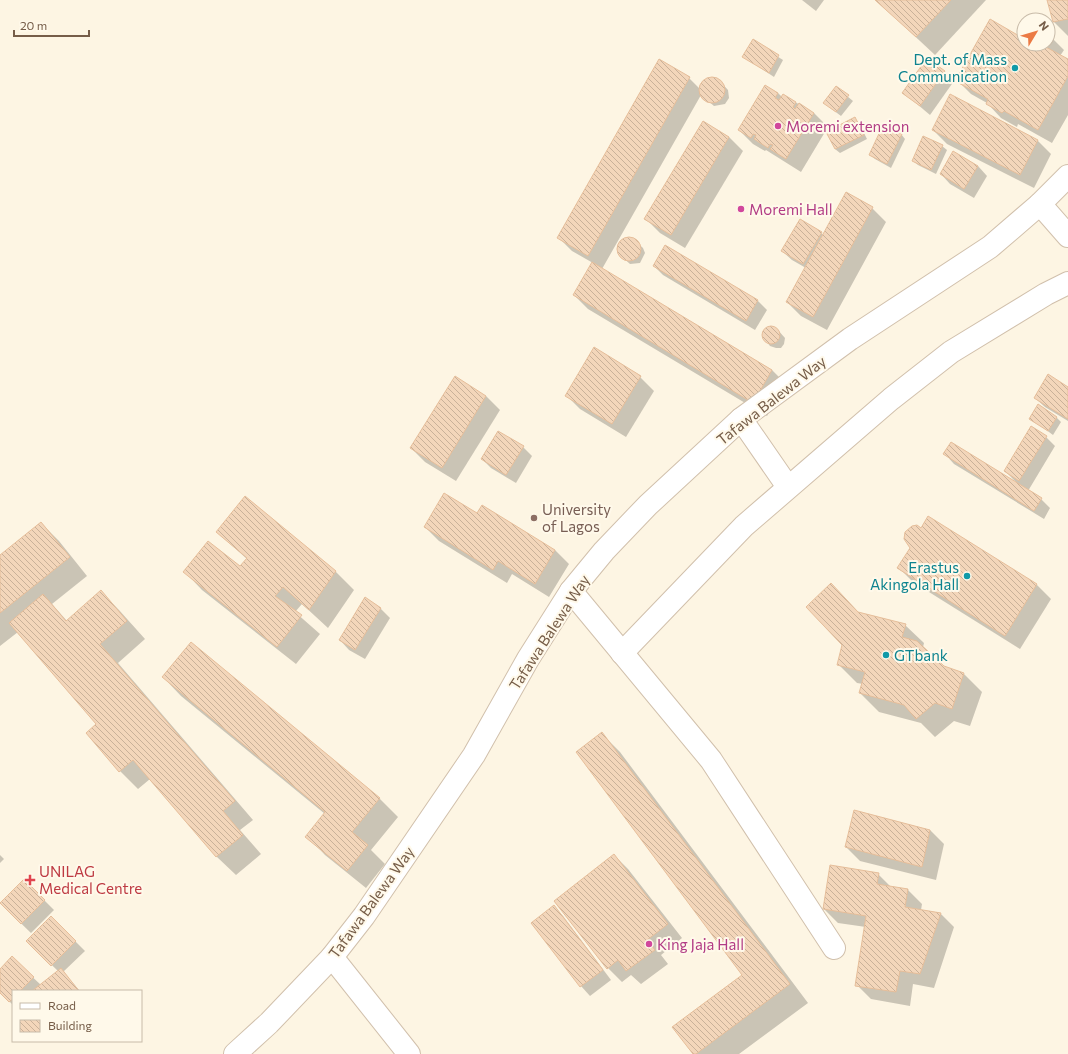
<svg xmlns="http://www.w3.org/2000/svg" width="1068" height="1054" viewBox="0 0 1068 1054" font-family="Commissioner,sans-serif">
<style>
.shadow{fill:#0003}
.building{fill:url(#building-back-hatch);stroke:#e6be9a}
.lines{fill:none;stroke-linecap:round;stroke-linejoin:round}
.minor-casing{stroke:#d1c0ac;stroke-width:24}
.minor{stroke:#fff;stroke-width:22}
.culture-dot{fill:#0f9aa8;stroke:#fff9ea;stroke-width:1.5}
.hotel-dot{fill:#d1479c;stroke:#fff9ea;stroke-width:1.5}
.education-dot{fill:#8d6e63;stroke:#fff9ea;stroke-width:1.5}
.health-dot{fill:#e0444e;stroke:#fff9ea;stroke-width:1.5}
.labels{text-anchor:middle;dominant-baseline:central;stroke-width:4;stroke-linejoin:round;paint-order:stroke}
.culture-label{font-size:15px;fill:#0d838f;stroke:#fff9ea;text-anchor:end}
.hotel-label{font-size:15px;fill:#b23c85;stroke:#fff9ea;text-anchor:start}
.street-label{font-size:15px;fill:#765d48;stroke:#fff9ea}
.education-label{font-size:15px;fill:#785e54;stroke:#fff9ea;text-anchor:start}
.health-label{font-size:15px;fill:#be3a42;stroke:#fff9ea;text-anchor:start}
</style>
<defs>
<pattern id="building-back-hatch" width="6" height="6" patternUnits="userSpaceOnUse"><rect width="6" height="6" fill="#f3d6ba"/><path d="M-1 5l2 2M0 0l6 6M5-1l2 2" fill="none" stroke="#c9b199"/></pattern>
</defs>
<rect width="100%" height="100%" fill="#fdf5e3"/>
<g class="shadow">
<path d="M802 0H824L816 11Z"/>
<path d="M876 0H986L935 55Z"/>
<path d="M1049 0H1068V36L1054 22Z"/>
<path d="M1024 33V44H1048V35L1050 36 1064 50 1060 56 1068 60V115L1052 143 1018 124 1017 127 1001 118 987 103 971 94 957 80 1021 38Z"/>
<path d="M753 41 783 60 774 77 744 57Z"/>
<path d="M927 60 945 72 954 81 930 115 904 93Z"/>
<path d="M659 61 689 78 702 91V85L707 80 718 79 728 90 729 98 725 104 714 106 701 95 602 269 772 370 786 384 767 416 588 309 574 295 593 263 572 251 558 237Z"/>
<path d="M836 87 853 101 841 116 829 107Z"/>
<path d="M778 93 782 97 783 95 814 113 828 127 801 172 766 150 765 151 753 144 739 130Z"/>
<path d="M855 119 859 123 867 139 840 153 835 149Z"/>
<path d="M703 122 729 137 743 151 685 248 660 233 646 219Z"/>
<path d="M933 130 1037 140 1051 154 1034 188 947 144Z"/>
<path d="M901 134 905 139 891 168 875 159 870 155Z"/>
<path d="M942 146 947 150 936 174 918 165 913 161Z"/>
<path d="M954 153 978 166 987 176 974 198 950 184 941 174Z"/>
<path d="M872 208 886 222 827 330 801 316 787 302 806 268 792 260 782 251 821 233 824 235Z"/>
<path d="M628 238 633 239 643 248 645 253 640 263 630 264 620 255 618 250 619 244 623 240Z"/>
<path d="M666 246 758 301 767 310 755 330 663 275 654 266Z"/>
<path d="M772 326 777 329 785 338 784 344 781 348H776L770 346 763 337 764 332 767 328Z"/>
<path d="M640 377 654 391 626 437 580 409 566 395Z"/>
<path d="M1068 388V421L1045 407 1035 398Z"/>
<path d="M486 396 500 410 456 481 425 462 411 448Z"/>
<path d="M1030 418H1057L1061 422 1053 435Z"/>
<path d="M1046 437 1055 446 1028 491 1041 499 1050 508 1044 519 954 464 945 454 1017 483 1005 471Z"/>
<path d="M523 447 532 456 516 483 491 468 482 459Z"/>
<path d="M477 515 555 550 569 564 549 597 512 574 507 583 439 541 425 527Z"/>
<path d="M929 517 1037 585 1051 599 1020 649 913 582 899 568Z"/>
<path d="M41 523 59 541 87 576 52 604 67 621 101 592 119 610 145 639 118 663 253 820 240 830 261 854 236 875 217 857 150 779 138 789 120 771 98 724 18 632 0 646V556Z"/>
<path d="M217 532 335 571 354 590 328 628 302 604 295 612 320 634 296 664 202 590 184 571 240 568 247 559Z"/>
<path d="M365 599 381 609 390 618 365 659 349 650 340 640Z"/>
<path d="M858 613 905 625 924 643 923 647 944 667 963 673 982 692 970 726 954 721 935 737 921 723 879 712 860 693 863 684 857 683 838 664Z"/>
<path d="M191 643 380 799 398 817 371 850 385 864 366 888 325 855 307 836 325 814 181 696 163 677Z"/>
<path d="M602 734 620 752 808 1003 739 1054H694L743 975Z"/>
<path d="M855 811 930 830 944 844 936 880 860 861 846 847Z"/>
<path d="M0 855 4 859 0 863Z"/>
<path d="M614 855 628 869 682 938 661 955 668 964 641 984 631 975 622 982 608 968 555 901Z"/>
<path d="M878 874 891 887 908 890 922 904 921 910 940 913 954 927 934 988 913 984 910 1006 871 999 857 985 866 927 838 923 824 909Z"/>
<path d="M24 880 54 910 31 933 1 904Z"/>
<path d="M554 907 563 916 611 980 590 996 581 986Z"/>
<path d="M51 917 85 951 63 972 80 991H13V1005L0 992V970L12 958 41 985 58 971 27 941Z"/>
</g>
<g class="building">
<path d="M875 0H951L916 37Z"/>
<path d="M1047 0H1068V19L1053 22Z"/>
<path d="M990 19 1021 37 1024 31V44H1045L1044 46 1068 59V76L1038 130 1004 111 1002 113 986 104 988 99 955 81Z"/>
<path d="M753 39 779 55 769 73 742 57Z"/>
<path d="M927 58 945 71 920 106 902 93Z"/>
<path d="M659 59 690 77 588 256 557 238Z"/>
<circle cx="712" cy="90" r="13"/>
<path d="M765 85 778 93 775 98 779 100 783 94 796 102 793 107 795 109 799 103 814 113 786 159 770 149 773 145 770 144 768 148 754 139 756 135 753 134 751 138 738 130Z"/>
<path d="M836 86 849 95 836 112 823 103Z"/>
<path d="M950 94 1038 140 1020 175 932 130Z"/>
<path d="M855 117 864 135 835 149 826 132Z"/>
<path d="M703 121 729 137 671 235 644 219Z"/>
<path d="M883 125 902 134 887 164 869 155Z"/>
<path d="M923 136 943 145 931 170 912 161Z"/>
<path d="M953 151 978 166 964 189 940 174Z"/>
<path d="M846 192 873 207 813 317 786 302Z"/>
<path d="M800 219 822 232 803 264 781 251Z"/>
<circle cx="629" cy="249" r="12"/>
<path d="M665 245 758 300 746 321 653 266Z"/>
<path d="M592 262 772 370 753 403 573 295Z"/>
<circle cx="771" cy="335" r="9"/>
<path d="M594 347 641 376 612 424 565 396Z"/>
<path d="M1048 374 1068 387V419L1034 398Z"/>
<path d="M455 376 486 396 442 468 410 448Z"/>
<path d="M1038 404 1057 417 1048 431 1029 419Z"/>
<path d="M1031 426 1047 436 1019 481 1004 471Z"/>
<path d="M498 431 524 446 506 475 481 459Z"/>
<path d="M951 442 1042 498 1034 511 943 454Z"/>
<path d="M444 493 477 513 482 505 555 550 535 584 498 561 493 570 424 527Z"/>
<path d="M245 496 336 571 309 610 283 587 275 596 302 615 277 647 183 572 208 541 240 566 247 558 216 532Z"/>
<path d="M928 516 1037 584 1005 636 897 568 910 548 904 539 905 532 912 526 917 525 921 528Z"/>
<path d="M41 522 70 557 0 613V555Z"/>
<path d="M831 583 858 612 906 624 902 637 917 641 944 666 964 673 952 709 935 703 916 719 904 705 859 693 865 672 837 665 842 645 806 607Z"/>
<path d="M101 590 127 621 100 644 235 801 223 811 243 835 216 857 133 760 119 772 86 733 96 724 9 623 43 594 66 621Z"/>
<path d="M365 597 381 608 355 650 339 640Z"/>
<path d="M191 642 380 798 352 832 368 845 347 871 305 837 325 812 162 677Z"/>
<path d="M602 732 790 984 696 1054H693L672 1027 742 975 576 752Z"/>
<path d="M854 810 930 830 922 867 845 847Z"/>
<path d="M614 854 668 924 647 940 655 950 626 971 618 960 607 969 554 901Z"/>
<path d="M830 865 879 873 877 884 908 889 905 907 941 913 920 974 900 971 896 992 855 986 866 916 823 909Z"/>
<path d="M24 879 45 900 21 924 0 903Z"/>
<path d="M554 905 603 970 580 987 531 923Z"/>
<path d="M51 916 76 941 51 966 26 941Z"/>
<path d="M12 956 34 977 20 991H13V999L9 1002 0 993V969Z"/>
<path d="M61 968 79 991H32Z"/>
</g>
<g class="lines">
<g class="minor-casing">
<g id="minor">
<path d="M1040 204 1068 236"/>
<path d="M741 419 788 487"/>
<path d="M571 591 711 760 834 948"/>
<path d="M622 653 744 526 891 399 951 352 1046 294 1068 283"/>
<path d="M332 957 409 1054"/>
<path d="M235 1054 269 1023 332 957 364 916 474 755 528 659 571 591 604 551 648 505 741 419 850 339 990 247 1040 204 1068 176"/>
</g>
</g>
<use href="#minor" class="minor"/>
</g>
<g class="culture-dot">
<circle cx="1015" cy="68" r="4"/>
<circle cx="967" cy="576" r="4"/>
<circle cx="886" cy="655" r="4"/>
</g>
<g class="hotel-dot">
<circle cx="778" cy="126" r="4"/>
<circle cx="741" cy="209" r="4"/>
<circle cx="649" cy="944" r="4"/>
</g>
<circle class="education-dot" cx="534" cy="518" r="4"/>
<path class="health-dot" d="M28 874h4v4h4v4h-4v4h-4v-4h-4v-4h4z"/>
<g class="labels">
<g class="culture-label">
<text x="1007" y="59">Dept. of Mass<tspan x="1007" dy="17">Communication</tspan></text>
<text x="959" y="567">Erastus<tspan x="959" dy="17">Akingola Hall</tspan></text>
<text x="894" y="655" text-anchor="start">GTbank</text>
</g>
<g class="hotel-label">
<text x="786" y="126">Moremi extension</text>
<text x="749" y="209">Moremi Hall</text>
<text x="657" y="944">King Jaja Hall</text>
</g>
<g class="street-label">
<text transform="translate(771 400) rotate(-38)">Tafawa Balewa Way</text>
<text transform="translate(549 632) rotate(-57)">Tafawa Balewa Way</text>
<text transform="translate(371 902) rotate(-54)">Tafawa Balewa Way</text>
</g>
<g class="education-label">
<text x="542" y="509">University<tspan x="542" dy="17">of Lagos</tspan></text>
</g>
<g class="health-label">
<text x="39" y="871">UNILAG<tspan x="39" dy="17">Medical Centre</tspan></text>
</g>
</g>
<rect x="12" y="990" width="130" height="52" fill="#fff9ea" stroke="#c8bba9"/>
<rect x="20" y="1003" width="20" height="6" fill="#ffffff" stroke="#c8bba9"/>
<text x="48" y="1010" font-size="12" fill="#765d48">Road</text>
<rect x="20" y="1020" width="20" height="12" fill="url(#building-back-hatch)" stroke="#c8bba9"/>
<text x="48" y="1030" font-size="12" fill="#765d48">Building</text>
<g transform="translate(1036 32) rotate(52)"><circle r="19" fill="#fff9ea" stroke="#c8bba9"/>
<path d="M0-3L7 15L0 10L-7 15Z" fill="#eb7a44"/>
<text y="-6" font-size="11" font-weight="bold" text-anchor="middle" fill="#765d48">N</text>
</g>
<path d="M14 30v6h75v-6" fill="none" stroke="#765d48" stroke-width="2"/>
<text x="20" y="30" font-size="12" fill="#765d48" stroke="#fff9ea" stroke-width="3" paint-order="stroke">20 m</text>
</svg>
